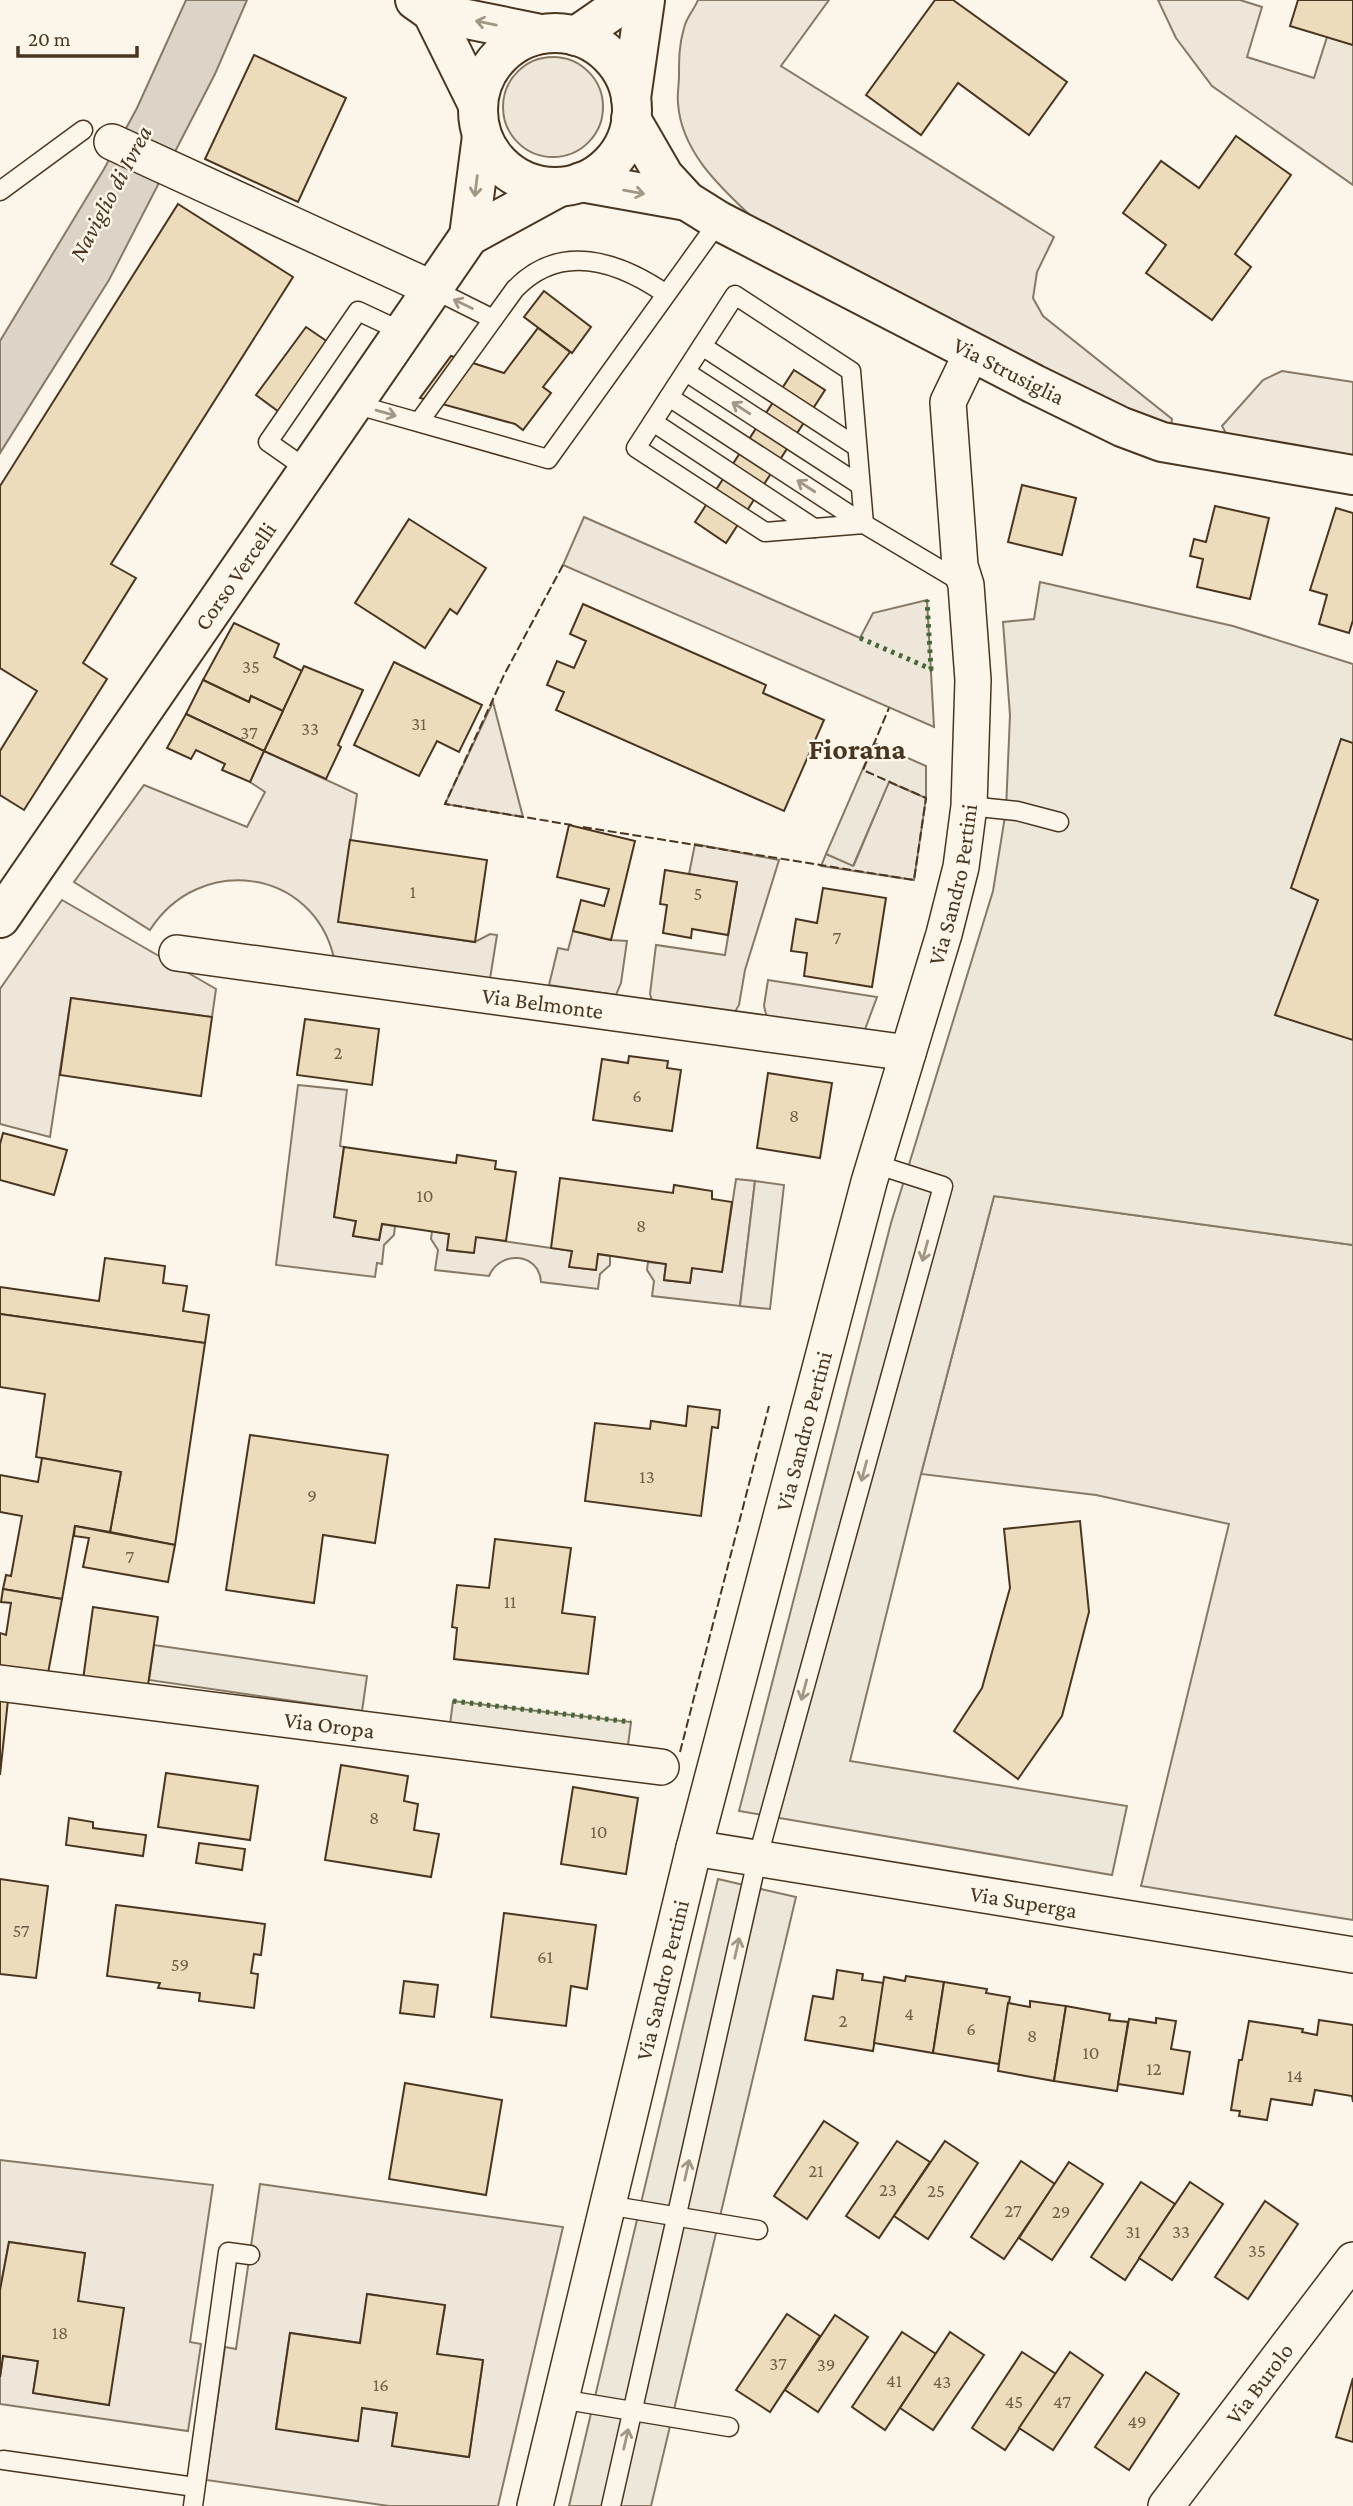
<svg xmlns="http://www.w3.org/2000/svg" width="1353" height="2506" viewBox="0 0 1353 2506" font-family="'Crimson Pro',serif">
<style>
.green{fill:#ede6d9;stroke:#887966;stroke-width:2;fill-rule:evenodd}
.parking{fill:#ede7d9;stroke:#887966;stroke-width:2}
.water{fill:#dcd4c6;stroke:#887966;stroke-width:2}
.building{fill:#ecdcbc;stroke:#4a3520;stroke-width:2}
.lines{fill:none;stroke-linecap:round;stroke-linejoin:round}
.service-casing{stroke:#4a3520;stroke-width:21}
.minor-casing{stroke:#4a3520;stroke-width:38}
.secondary-casing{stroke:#4a3520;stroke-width:42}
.primary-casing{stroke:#4a3520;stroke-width:42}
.service{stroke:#fbf6e9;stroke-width:18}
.minor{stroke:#fbf6e9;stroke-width:35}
.secondary{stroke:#fbf6e9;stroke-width:38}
.primary{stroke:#fbf6e9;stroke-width:38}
.hedge{stroke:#436837;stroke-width:5;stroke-dasharray:3.5 5;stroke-linecap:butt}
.fence{stroke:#4a3520;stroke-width:2;stroke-dasharray:9 3.5;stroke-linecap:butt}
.oneway{stroke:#a29684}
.labels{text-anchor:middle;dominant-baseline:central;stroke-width:5;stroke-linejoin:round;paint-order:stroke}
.number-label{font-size:19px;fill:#725f47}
.street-label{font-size:23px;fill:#4a3520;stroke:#fbf6e9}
.water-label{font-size:24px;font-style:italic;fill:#4a3520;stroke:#fbf6e9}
.district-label{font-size:30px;font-weight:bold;fill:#4a3520;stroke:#fbf6e9}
</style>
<rect width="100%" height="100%" fill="#fbf6e9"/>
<g class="green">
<path d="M698 0H829L781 66 1054 237 1037 272 1033 298 1043 316 1172 419 1170 431 1150 427 752 217C719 186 681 151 678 103 677 94 679 85 679 76 679 59 679 45 684 28 686 18 694 10 698 0Z"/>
<path d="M1158 0H1240L1262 7 1247 57 1314 78 1327 37 1353 45V185L1212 86 1176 38Z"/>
<circle cx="553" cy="107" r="50"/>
<path d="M1282 371 1353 382V460L1227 435 1222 426 1263 380Z"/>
<path d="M584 517 860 638 873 613 927 600 934 727 563 565Z"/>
<path d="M493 702 523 817 445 804Z"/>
<path d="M264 751 357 794 339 922 475 942 490 934 497 935 490 979 334 958C313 868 199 853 150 930L74 882 144 785 247 827 265 792 250 782Z"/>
<path d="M889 781 926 798 914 880 821 866 826 854 854 865Z"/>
<path d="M695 844 779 860 745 970 739 1005 733 1015 653 1004 650 994 656 945 725 955 737 882 689 874Z"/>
<path d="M62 900 216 989 212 1017 71 998 50 1137 0 1124V989Z"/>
<path d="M573 931 611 940 627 941 621 983 616 995 549 985 558 948 568 950Z"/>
<path d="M768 980 877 997 864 1032 767 1018 764 1006Z"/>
<path d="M298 1085 347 1090 340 1146 344 1147 334 1217 356 1221 353 1236 379 1240 382 1224 395 1226 394 1235 384 1245 382 1264 377 1263 375 1277 276 1265Z"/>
<path d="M736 1179 755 1181 740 1306 652 1296 654 1281 647 1270 648 1262 666 1264 664 1280 690 1283 692 1268 722 1272Z"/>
<path d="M994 1196 1353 1245V1920L1141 1886 1229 1524 1096 1495 921 1474Z"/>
<path d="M432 1231 449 1234 448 1250 473 1253 476 1237 572 1251 570 1267 595 1270 598 1254 610 1256V1265L600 1274 598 1289 541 1282C539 1252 500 1250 489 1276L435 1270 438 1250 431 1239Z"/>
<path d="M0 2160 213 2185 190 2342 201 2344 188 2431 0 2404V2377L3 2356 38 2361 33 2393 109 2405 78 2301 85 2253 9 2242 0 2290Z"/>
<path d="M260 2184 563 2227 498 2506H389L206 2480 225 2347 236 2349ZM368 2294 445 2306 437 2354 483 2360 469 2457 392 2446 397 2413 362 2408 357 2441 276 2428 290 2333 360 2343Z"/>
</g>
<g class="parking">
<path d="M1040 582 1233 626 1353 664V1245L994 1196 921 1474 850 1761 1127 1806 1112 1875 739 1811 891 1223 993 891 1006 810 1010 715 1003 622 1034 619Z"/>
<path d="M874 743 926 766V798L889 782 853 866 826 854Z"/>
<path d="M755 1181 784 1185 770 1309 740 1306Z"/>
<path d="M154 1645 367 1676 362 1711 149 1680Z"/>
<path d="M453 1701 631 1722 627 1753 449 1732Z"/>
<path d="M718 1879 796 1897 651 2506H569Z"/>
</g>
<path class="water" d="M186 0H247L215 74 109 280 0 453V341L104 169 137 108Z"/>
<g class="building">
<path d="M935 0H953L1067 82 1029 135 958 83 921 135 866 95Z"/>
<path d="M1298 0H1353V45L1290 26Z"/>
<path d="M254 55 346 98 298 202 205 159Z"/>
<path d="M1236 136 1291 175 1235 254 1251 267 1212 320 1146 273 1166 245 1123 213 1161 161 1199 188Z"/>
<path d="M178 204 293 277 111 564 136 578 83 663 107 679 24 810 0 795V751L37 691 0 668V486Z"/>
<path d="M544 291 591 327 572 353 524 317Z"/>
<path d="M306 327 341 351 290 420 256 395Z"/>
<path d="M538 328 570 352 543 387 551 393 523 430 515 424 420 398 451 356 504 373Z"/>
<path d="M794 370 825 390 726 543 695 522Z"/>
<path d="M1022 485 1076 498 1062 555 1008 542Z"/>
<path d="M1215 506 1269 518 1250 599 1197 587 1203 559 1190 556 1194 539 1206 542Z"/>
<path d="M1336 508 1353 513V620L1349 633 1319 624 1327 595 1310 590Z"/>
<path d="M409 519 486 568 457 614 450 609 425 648 355 603Z"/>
<path d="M583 604 766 685 763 693 824 720 784 811 556 710 564 692 547 685 557 661 574 668 586 641 570 634Z"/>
<path d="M234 623 279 644 274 657 302 671 283 711 251 696 249 702 203 680Z"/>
<path d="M394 662 482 705 459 752 437 741 419 776 354 745Z"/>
<path d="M304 666 363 690 338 745 341 747 326 779 264 751Z"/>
<path d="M203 680 249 702 251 696 283 711 264 751 186 714Z"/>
<path d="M186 714 264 751 250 782 222 770 225 764 196 750 191 759 167 748Z"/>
<path d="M1341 739 1353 743V1040L1275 1015 1318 900 1291 888Z"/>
<path d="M569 825 635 841 611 940 573 931 581 900 604 906 609 889 557 877Z"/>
<path d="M350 840 487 860 475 942 338 922Z"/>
<path d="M665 870 737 882 728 935 692 929 691 938 663 933 667 905 660 904Z"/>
<path d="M823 888 886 898 872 987 804 976 807 953 791 951 796 919 817 923Z"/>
<path d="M71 998 212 1017 201 1096 60 1075Z"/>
<path d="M305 1019 379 1029 372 1085 297 1075Z"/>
<path d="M629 1056 668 1061 667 1068 681 1070 672 1131 593 1120 602 1059 628 1063Z"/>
<path d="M768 1073 832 1083 820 1158 757 1148Z"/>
<path d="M3 1133 67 1150 54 1195 0 1180V1144Z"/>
<path d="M344 1147 456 1163 457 1155 496 1161 495 1169 516 1172 506 1241 476 1237 474 1253 447 1250 449 1234 382 1224 379 1240 353 1236 356 1221 334 1217Z"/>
<path d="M560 1178 673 1193 674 1185 712 1191V1199L732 1202 722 1272 692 1268 690 1283 664 1280 666 1264 598 1254 596 1270 569 1267 572 1251 551 1248Z"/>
<path d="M105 1258 165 1266 163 1283 187 1286 183 1311 209 1315 205 1343 0 1314V1287L99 1301Z"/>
<path d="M0 1314 205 1343 175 1545 110 1532 121 1472 36 1457 45 1394 0 1387Z"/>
<path d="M688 1406 720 1410 718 1428 712 1427 701 1516 585 1501 595 1423 650 1429 651 1421 686 1426Z"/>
<path d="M250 1435 388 1455 375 1543 323 1535 314 1603 226 1590Z"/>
<path d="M42 1458 121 1472 110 1532 75 1526 62 1599 3 1589 6 1575 11 1576 22 1516 0 1512V1475L38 1482Z"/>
<path d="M1080 1521 1089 1612 1062 1716 1018 1779 954 1731 982 1688 1010 1588 1004 1529Z"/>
<path d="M75 1526 175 1545 168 1582 83 1567 89 1538 74 1536Z"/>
<path d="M495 1539 571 1548 562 1613 595 1617 588 1674 454 1659 457 1628 452 1627 457 1585 489 1588Z"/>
<path d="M3 1589 62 1599 45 1689 0 1681V1633L6 1635 11 1603 1 1602Z"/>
<path d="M93 1607 158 1617 148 1685 82 1687Z"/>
<path d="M0 1699 8 1700 0 1775Z"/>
<path d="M341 1765 408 1776 404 1801 418 1804 414 1830 439 1834 431 1877 325 1860Z"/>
<path d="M166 1773 258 1786 250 1840 158 1827Z"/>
<path d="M573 1787 638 1798 626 1874 561 1864Z"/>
<path d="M69 1818 93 1822V1828L146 1835 143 1856 66 1845Z"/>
<path d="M199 1843 245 1849 242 1870 196 1863Z"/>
<path d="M0 1879 48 1886 36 1978 0 1974Z"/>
<path d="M116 1905 265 1924 261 1955 254 1954 251 1973 258 1974 254 2008 199 2001 200 1993 158 1988 160 1983 107 1976Z"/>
<path d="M504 1913 596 1925 587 1989 571 1986 566 2026 491 2017Z"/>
<path d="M837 1970 863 1974 862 1980 884 1983 873 2051 805 2040 813 1996 833 1999Z"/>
<path d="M906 1976 944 1982 933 2053 874 2043 884 1977 905 1981Z"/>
<path d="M404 1981 438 1985 434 2017 400 2013Z"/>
<path d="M944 1982 987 1989 986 1993 1010 1997 999 2064 933 2053Z"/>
<path d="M1030 2001 1066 2006 1054 2081 998 2071 1008 2003 1030 2007Z"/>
<path d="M1066 2006 1110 2014 1109 2020 1128 2022 1117 2091 1054 2081Z"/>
<path d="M1156 2018 1176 2021 1171 2049 1190 2052 1183 2094 1118 2084 1129 2019 1156 2023Z"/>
<path d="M1319 2020 1353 2025V2102L1352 2096 1315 2090 1312 2105 1271 2099 1267 2120 1239 2116 1240 2111 1231 2110 1239 2060H1242L1249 2021 1303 2029 1302 2032 1317 2035Z"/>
<path d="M405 2083 502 2100 486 2195 389 2179Z"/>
<path d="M824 2121 858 2143 807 2219 774 2196Z"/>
<path d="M897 2141 930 2162 879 2238 846 2216Z"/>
<path d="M945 2141 978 2163 928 2239 894 2216Z"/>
<path d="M1021 2161 1055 2184 1004 2259 971 2237Z"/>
<path d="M1069 2162 1103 2184 1052 2260 1019 2238Z"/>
<path d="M1141 2182 1175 2204 1125 2280 1091 2257Z"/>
<path d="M1190 2182 1223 2204 1172 2280 1139 2258Z"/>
<path d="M1265 2201 1298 2224 1248 2299 1215 2277Z"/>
<path d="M9 2242 85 2253 78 2301 124 2308 109 2405 33 2393 38 2361 3 2356 0 2377V2290Z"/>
<path d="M367 2294 445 2305 437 2354 483 2360 469 2457 392 2446 397 2413 362 2408 358 2441 276 2429 290 2333 360 2343Z"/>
<path d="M787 2314 820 2336 770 2412 736 2390Z"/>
<path d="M835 2315 868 2337 818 2412 785 2390Z"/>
<path d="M902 2332 936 2354 885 2430 852 2407Z"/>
<path d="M950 2332 984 2355 933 2430 900 2408Z"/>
<path d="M1022 2352 1056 2374 1005 2450 972 2428Z"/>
<path d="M1070 2352 1103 2375 1053 2450 1019 2428Z"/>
<path d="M1146 2372 1179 2394 1129 2470 1095 2447Z"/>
<path d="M1353 2378V2442L1336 2437Z"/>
</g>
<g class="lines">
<g class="service-casing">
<g id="service">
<path d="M0 191 83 130"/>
<path d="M433 289 493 319"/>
<path d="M735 295 851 371 864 524 765 532 636 448Z"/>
<path d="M702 346 857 447"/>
<path d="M686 372 860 485"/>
<path d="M669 397 864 524 963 583"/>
<path d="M354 404 548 459 719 221"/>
<path d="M419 422 515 289C560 242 618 261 666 294"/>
<path d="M653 422 814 528"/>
<path d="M308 470 268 442 358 311 403 332"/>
<path d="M969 806 1017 811 1059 822"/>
<path d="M607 2205 758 2230"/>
<path d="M560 2399 729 2427"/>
<path d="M3 2460 195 2487"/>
<path d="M193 2506 228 2252 250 2255"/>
<path d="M611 2506 757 1860 943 1186 875 1164"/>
</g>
</g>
<g class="minor-casing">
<g id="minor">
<path d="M112 142 433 289"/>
<path id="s1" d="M177 953 908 1053"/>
<path id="s2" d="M0 1683 661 1767"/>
<path id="s3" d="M694 1848 1353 1955"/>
<path id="s4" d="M535 2506 694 1848 869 1182 944 934 961 867 969 806 973 680 966 585 960 566 948 402 972 352"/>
<path id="s5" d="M1166 2506 1353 2260"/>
</g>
</g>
<g class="secondary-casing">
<g id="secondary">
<path id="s6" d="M631 119 664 176 687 201 719 221 1034 384 1122 427 1162 442 1353 475"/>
<path d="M581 182 687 201"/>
</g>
</g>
<g class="primary-casing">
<g id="primary">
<path d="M415 0 432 12 541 34"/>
<path d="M432 12 478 105"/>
<circle cx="555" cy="110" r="77"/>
<path d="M576 36 628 0"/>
<path d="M631 98 645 0"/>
<path d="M469 236 482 136"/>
<path id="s7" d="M0 918 469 236 559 187"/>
</g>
</g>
<use href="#service" class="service"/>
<use href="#minor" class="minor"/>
<use href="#secondary" class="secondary"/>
<use href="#primary" class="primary"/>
<g class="hedge">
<path d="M860 638 931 669 927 600"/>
<path d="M453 1701 631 1722"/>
</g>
<g class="fence">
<path d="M563 565 504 675 445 804 572 825"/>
<path d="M583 827 914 880 926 798 863 770 889 708"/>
<path d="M680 1752 769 1406"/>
</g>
</g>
<defs><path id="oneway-shaft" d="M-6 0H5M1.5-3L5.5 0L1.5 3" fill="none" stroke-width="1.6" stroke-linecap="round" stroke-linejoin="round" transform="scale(1.75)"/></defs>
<g class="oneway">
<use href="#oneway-shaft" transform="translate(486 23) rotate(-168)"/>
<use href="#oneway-shaft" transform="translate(476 186) rotate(97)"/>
<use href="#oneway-shaft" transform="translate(634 192) rotate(10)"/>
<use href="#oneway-shaft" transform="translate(463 304) rotate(-154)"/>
<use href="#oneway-shaft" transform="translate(741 408) rotate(-147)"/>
<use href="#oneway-shaft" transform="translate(386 413) rotate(16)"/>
<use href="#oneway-shaft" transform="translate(806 486) rotate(-147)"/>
<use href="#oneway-shaft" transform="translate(925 1251) rotate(105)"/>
<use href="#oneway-shaft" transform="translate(864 1471) rotate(105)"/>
<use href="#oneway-shaft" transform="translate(804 1690) rotate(105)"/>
<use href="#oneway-shaft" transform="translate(737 1948) rotate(-77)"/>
<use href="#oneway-shaft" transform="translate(687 2170) rotate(-77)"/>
<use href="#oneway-shaft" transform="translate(626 2439) rotate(-77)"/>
</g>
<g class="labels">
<g class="number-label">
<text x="251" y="666">35</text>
<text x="419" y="723">31</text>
<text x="310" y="728">33</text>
<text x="249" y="732">37</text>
<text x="413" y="891">1</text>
<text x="698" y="893">5</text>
<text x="837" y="937">7</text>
<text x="338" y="1052">2</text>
<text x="637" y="1095">6</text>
<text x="794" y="1115">8</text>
<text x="425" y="1195">10</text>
<text x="641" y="1225">8</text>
<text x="647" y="1476">13</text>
<text x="312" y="1495">9</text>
<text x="130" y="1556">7</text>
<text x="510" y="1601">11</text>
<text x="374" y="1817">8</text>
<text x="599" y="1831">10</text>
<text x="21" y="1930">57</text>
<text x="545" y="1956">61</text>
<text x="180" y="1964">59</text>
<text x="909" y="2013">4</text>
<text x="843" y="2020">2</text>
<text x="971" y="2028">6</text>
<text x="1032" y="2035">8</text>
<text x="1091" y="2052">10</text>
<text x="1154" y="2068">12</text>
<text x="1295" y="2075">14</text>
<text x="816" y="2170">21</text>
<text x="888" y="2189">23</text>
<text x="936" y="2190">25</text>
<text x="1013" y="2210">27</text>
<text x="1061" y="2211">29</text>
<text x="1133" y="2231">31</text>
<text x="1181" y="2231">33</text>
<text x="1257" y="2250">35</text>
<text x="60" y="2332">18</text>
<text x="778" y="2363">37</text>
<text x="826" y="2364">39</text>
<text x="894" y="2380">41</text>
<text x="942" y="2381">43</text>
<text x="381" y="2384">16</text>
<text x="1014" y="2401">45</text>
<text x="1062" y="2401">47</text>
<text x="1137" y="2421">49</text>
</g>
<g class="street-label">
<text stroke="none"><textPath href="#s6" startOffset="464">Via Strusiglia</textPath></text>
<text stroke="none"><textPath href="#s7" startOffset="415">Corso Vercelli</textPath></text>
<text stroke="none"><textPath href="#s4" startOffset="1675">Via Sandro Pertini</textPath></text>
<text stroke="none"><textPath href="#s1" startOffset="369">Via Belmonte</textPath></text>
<text stroke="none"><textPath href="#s4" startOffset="1108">Via Sandro Pertini</textPath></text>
<text stroke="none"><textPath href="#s2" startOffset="332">Via Oropa</textPath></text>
<text stroke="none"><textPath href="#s3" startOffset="334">Via Superga</textPath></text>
<text stroke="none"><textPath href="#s4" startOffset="541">Via Sandro Pertini</textPath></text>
<text stroke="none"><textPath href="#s5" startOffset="154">Via Burolo</textPath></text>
</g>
<g class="water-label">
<text transform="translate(110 193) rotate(-62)">Naviglio di Ivrea</text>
</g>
<g class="district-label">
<text x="857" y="748">Fiorana</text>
</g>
</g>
<path d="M18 46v10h119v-10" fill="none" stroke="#4a3520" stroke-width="3.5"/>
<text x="28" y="46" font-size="21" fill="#4a3520" stroke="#fbf6e9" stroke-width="5" paint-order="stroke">20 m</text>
</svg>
